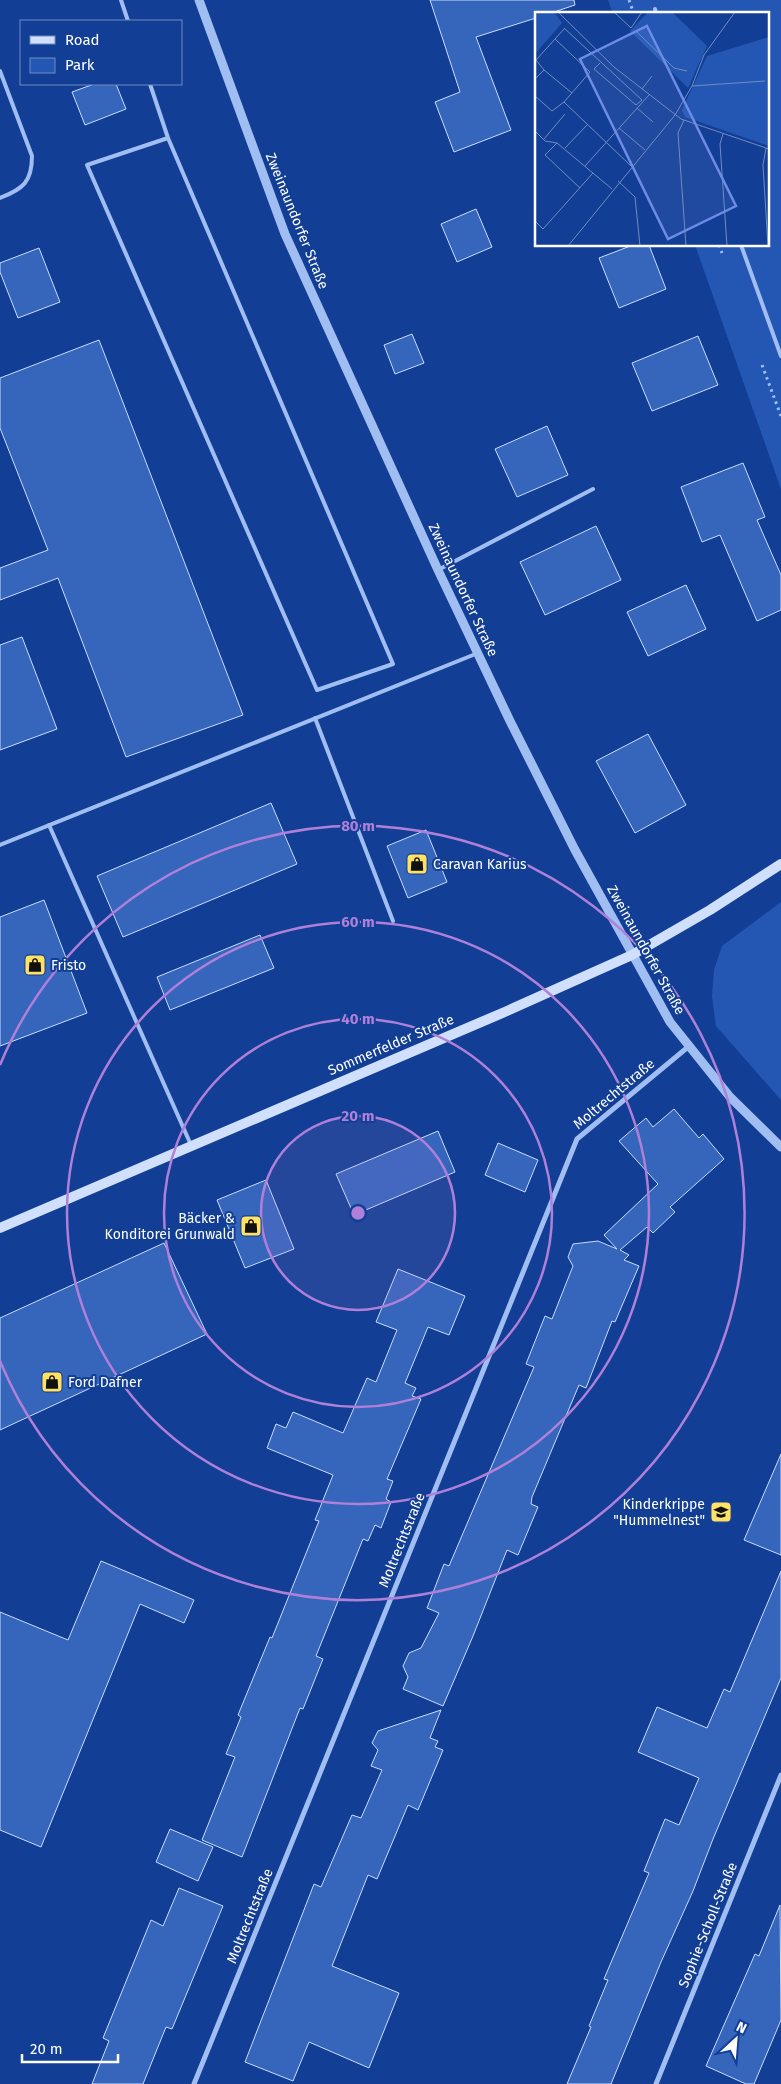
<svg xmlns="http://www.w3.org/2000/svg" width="781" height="2084" viewBox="0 0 781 2084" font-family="'Fira Sans',sans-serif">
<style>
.green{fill:#2457b4}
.building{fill:#3665bc;stroke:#c9dcfd}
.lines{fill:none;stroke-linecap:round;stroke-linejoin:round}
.path{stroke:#a1bef3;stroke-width:3;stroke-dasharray:2.5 4;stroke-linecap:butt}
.service{stroke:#a1bef3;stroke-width:4}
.minor{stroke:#a1bef3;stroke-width:5}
.tertiary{stroke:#a1bef3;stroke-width:9}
.secondary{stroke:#d0dffc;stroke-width:10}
.ring{fill:none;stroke:#b080d9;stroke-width:2.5}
.labels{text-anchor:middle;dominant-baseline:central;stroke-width:4;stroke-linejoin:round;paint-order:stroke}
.street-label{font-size:14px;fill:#fff;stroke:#123f95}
.poi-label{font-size:14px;fill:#fff;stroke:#123f95;text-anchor:start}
.inset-road{fill:none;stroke:#718cbf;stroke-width:1}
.view{fill:#6c8ce6;fill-opacity:0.15;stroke:#6c8ce6;stroke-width:2.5}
.inset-edge{fill:none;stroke:#fff;stroke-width:2.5}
.centre{fill:#b080d9;stroke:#123f95;stroke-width:2.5}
.ring-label{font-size:15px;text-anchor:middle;font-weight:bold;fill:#b080d9;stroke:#123f95;stroke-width:4;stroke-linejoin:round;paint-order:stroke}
</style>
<rect width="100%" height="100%" fill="#123f95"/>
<g class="green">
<path d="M608 0H781V489L695 245H767V14H613Z"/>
<path d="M781 902V1100L716 1026 712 996 714 970 722 946Z"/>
</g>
<g class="building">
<path d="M430 0H574L575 5 548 14H536V18L476 37 511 130 454 152 435 102 460 92Z"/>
<path d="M94 84H116L126 109 85 125 72 92Z"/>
<path d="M476 209 492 247 457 262 441 224Z"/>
<path d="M633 245H649L666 289 619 308 599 258Z"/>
<path d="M39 248 60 302 18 318 0 272V263Z"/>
<path d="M412 334 424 363 395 374 384 345Z"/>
<path d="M698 336 718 385 652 411 632 363Z"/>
<path d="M99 340 243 715 126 757 58 578 0 600V568L48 550 0 428V378Z"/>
<path d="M547 426 568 475 517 497 495 449Z"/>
<path d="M743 463 765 517 757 520 781 575V610L757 621 720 535 702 542 681 487Z"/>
<path d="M596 526 621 580 545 615 520 562Z"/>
<path d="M686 585 706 629 648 656 627 612Z"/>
<path d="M22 637 57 729 0 750V645Z"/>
<path d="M648 734 686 805 635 833 596 761Z"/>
<path d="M271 803 297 864 123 937 97 876Z"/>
<path d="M426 830 447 882 408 898 387 846Z"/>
<path d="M44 900 87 1013 0 1046V917Z"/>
<path d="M260 935 274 968 170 1010 157 977Z"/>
<path d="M674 1109 699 1138 703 1134 724 1159 670 1207 675 1212 653 1233 647 1227 620 1250 629 1255 624 1260 639 1266 615 1322 612 1321 586 1388 579 1385 532 1497 531 1504 538 1507 518 1555 507 1550 473 1636 443 1706 403 1689 408 1677 403 1666 409 1653 421 1648 439 1613 427 1608 444 1564 449 1566 534 1367 526 1364 545 1316 552 1319 573 1266 568 1257 573 1244 598 1241 617 1249 604 1235 658 1184 619 1141 646 1118 653 1127Z"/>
<path d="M438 1131 455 1172 354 1215 336 1174Z"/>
<path d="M498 1143 538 1160 525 1192 485 1175Z"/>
<path d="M266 1180 294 1249 245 1268 217 1200Z"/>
<path d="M164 1243 207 1334 0 1430V1318Z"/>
<path d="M398 1269 465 1296 449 1335 428 1327 405 1383 416 1388 412 1396 421 1399 387 1479 393 1481 386 1499 391 1502 381 1528 375 1525 368 1541 363 1539 316 1656 323 1659 303 1709 300 1708 242 1857 202 1840 235 1757 226 1754 241 1717 238 1715 270 1637 272 1638 319 1521 315 1520 333 1475 267 1448 276 1424 286 1428 293 1412 343 1433 367 1378 376 1382 397 1330 376 1322Z"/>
<path d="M781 1454V1555L744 1540Z"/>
<path d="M101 1561 194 1600 184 1623 140 1604 41 1847 0 1830V1612L68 1640Z"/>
<path d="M781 1571V1678L713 1839 693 1891 661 1962 611 2084H567L591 2027 589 2026 608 1980 604 1979 649 1873 644 1871 665 1819 679 1825 699 1778 638 1752 657 1707 707 1728 724 1689 730 1692Z"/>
<path d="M441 1710 430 1738 438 1741 435 1747 443 1750 418 1810 408 1805 377 1879 368 1875 332 1966 399 1993 369 2068 309 2042 293 2081 245 2062 314 1884 321 1887 352 1815 361 1818 382 1770 371 1766 378 1750 372 1743 378 1731Z"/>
<path d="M170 1829 213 1847 198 1881 156 1862Z"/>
<path d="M179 1888 223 1906 172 2029 166 2027 143 2084H92L109 2041 103 2038 151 1920 163 1926Z"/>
<path d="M780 1905 781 2020 754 2084H746L706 2066 755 1954 759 1956Z"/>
</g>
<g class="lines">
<g class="path">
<path d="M629 0 634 14"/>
<path d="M719 245 722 253"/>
<path d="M762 365 781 416"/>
</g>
<g class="service">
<path d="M121 0 128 21"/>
<path d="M655 9 656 14"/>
<path d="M0 71 32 156C32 182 23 189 0 198"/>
<path d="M150 84 168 138 393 664 317 690 87 165 168 138"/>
<path d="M741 245 781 356"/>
<path d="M438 570 593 489"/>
<path d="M315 718 393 921"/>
<path d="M49 825 191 1145"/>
<path d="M0 845 478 653"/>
</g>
<g class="minor">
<path d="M194 2084 577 1139 688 1047"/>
<path d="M656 2084 781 1775"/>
</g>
<path class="tertiary" d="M199 0 285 234 438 570 510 721 575 850 670 1022 730 1097 781 1147"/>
<path class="secondary" d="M0 1228 507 1011 632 955 710 910 781 864"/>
</g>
<circle cx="358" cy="1213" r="97" fill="#b080d9" fill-opacity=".12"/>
<g class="ring">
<circle cx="358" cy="1213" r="97"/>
<circle cx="358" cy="1213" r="194"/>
<circle cx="358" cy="1213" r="291"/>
<path d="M0 1065A387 387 0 1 1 0 1361"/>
</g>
<defs>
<g id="shop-square" transform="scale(1.125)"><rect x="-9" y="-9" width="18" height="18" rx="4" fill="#ffe163" stroke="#123f95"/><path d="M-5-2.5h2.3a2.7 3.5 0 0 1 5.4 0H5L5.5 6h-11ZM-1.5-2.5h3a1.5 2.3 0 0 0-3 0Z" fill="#111"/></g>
<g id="school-square" transform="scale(1.125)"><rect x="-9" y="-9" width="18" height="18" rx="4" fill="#ffe163" stroke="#123f95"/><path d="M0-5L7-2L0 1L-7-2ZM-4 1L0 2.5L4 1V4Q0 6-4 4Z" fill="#111"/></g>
</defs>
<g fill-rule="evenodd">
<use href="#shop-square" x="417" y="864"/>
<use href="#shop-square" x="35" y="965"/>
<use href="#shop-square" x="251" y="1226"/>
<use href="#shop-square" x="52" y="1382"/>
<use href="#school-square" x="721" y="1512"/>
</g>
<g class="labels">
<g class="street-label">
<text transform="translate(297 221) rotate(68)">Zweinaundorfer Straße</text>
<text transform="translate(463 590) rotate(65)">Zweinaundorfer Straße</text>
<text transform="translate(646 950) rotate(61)">Zweinaundorfer Straße</text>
<text transform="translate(391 1045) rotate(-23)">Sommerfelder Straße</text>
<text transform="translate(614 1094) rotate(-40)">Moltrechtstraße</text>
<text transform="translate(402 1540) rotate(-68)">Moltrechtstraße</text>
<text transform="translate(250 1916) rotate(-68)">Moltrechtstraße</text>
<text transform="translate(708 1925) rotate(-68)">Sophie-Scholl-Straße</text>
</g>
<g class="poi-label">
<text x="433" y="864">Caravan Karius</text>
<text x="51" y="965">Fristo</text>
<text x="235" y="1218" text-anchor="end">Bäcker &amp;<tspan x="235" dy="16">Konditorei Grunwald</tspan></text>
<text x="68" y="1382">Ford Dafner</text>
<text x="705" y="1504" text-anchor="end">Kinderkrippe<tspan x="705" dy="16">"Hummelnest"</tspan></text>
</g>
</g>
<g transform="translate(535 12)">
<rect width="234" height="234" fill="#123f95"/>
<path d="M0 0H19L27 11 0 42ZM113 0H137L172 34 153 76 95 19ZM234 25V134L150 105 147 98 172 44Z" fill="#2457b4"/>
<path class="inset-road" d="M23 0 79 55 146 107 234 137M79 0 96 16 107 0M29 16 107 88 101 93 59 57 65 51M102 20 139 56 152 59M20 27 55 60 29 90M9 58 37 81M0 67 9 58 1 48 30 16M157 74 230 69M107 77 117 64M0 84 17 99 29 90 96 154M102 96 118 110M149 108 143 121 151 234M84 116 110 138M0 119 10 129 22 131M188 122 185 132 192 234M9 127 30 102M30 136 52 113M231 136 228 153 233 234M50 154 114 83M83 169 100 185 105 234M45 176 10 143 22 131 77 177M0 209 8 217 58 161M33 234 140 103 157 74 169 43 200 0"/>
<path class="view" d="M112 14 201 194 133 227 45 47Z"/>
<rect width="234" height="234" class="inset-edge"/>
</g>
<circle cx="358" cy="1213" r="8" class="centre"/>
<g class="ring-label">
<text x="358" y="831">80 m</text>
<text x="358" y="927">60 m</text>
<text x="358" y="1024">40 m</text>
<text x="358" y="1121">20 m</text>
</g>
<rect x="20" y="20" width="162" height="65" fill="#123f95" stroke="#718cbf"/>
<rect x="30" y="36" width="25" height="8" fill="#d0dffc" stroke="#718cbf"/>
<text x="65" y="45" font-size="15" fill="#ffffff">Road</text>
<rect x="30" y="58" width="25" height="15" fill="#2457b4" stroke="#718cbf"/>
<text x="65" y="70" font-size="15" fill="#ffffff">Park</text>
<g transform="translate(736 2039) rotate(26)" stroke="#123f95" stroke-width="4" paint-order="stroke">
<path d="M0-4L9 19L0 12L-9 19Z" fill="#ffffff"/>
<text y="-8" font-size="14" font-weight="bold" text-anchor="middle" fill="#ffffff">N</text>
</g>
<path d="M22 2054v8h96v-8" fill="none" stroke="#ffffff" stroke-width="2.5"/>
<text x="30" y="2054" font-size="15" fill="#ffffff" stroke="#123f95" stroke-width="4" paint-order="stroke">20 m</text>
</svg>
